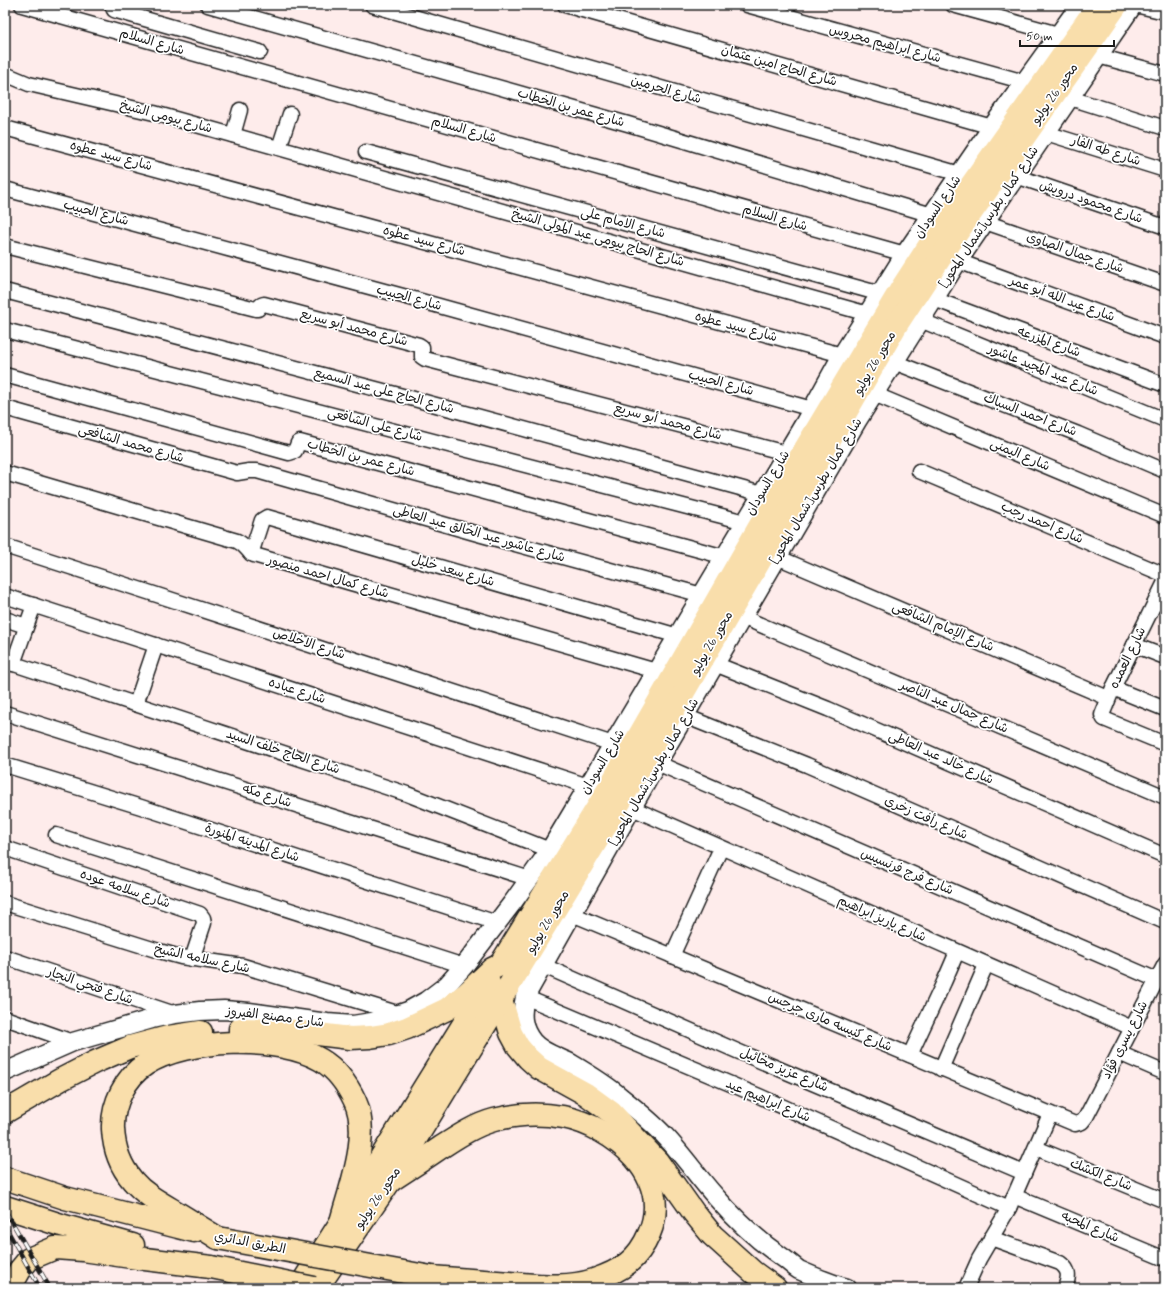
<svg xmlns="http://www.w3.org/2000/svg" width="1170" height="1293" viewBox="0 0 1170 1293" font-family="Mynerve,'Playpen Sans Arabic',sans-serif">
<style>
.lines{fill:none;stroke-linecap:round;stroke-linejoin:round}
.minor-casing{stroke:#1c1c1c;stroke-width:17}
.tertiary-casing{stroke:#1c1c1c;stroke-width:21}
.trunk-casing{stroke:#1c1c1c;stroke-width:25}
.motorway-casing{stroke:#1c1c1c;stroke-width:25}
.minor{stroke:#fff;stroke-width:14}
.tertiary{stroke:#fff;stroke-width:18}
.trunk{stroke:#f9deab;stroke-width:22}
.motorway{stroke:#f9deab;stroke-width:22}
.rail-casing{stroke:#1c1c1c;stroke-width:4.5}
.rail{stroke:#fff;stroke-width:3;stroke-dasharray:9;stroke-linecap:butt}
.motorway-bridge-casing{stroke:#1c1c1c;stroke-width:25;stroke-linecap:butt}
.motorway-bridge{stroke:#f9deab;stroke-width:22}
.labels{text-anchor:middle;dominant-baseline:central;stroke-width:3.5;stroke-linejoin:round;paint-order:stroke}
.street-label{font-size:13px;fill:#1c1c1c;stroke:#fff}
</style>
<rect width="100%" height="100%" fill="#feeceb"/>
<filter id="ink" filterUnits="userSpaceOnUse"><feTurbulence type="fractalNoise" baseFrequency=".025" numOctaves="2"/><feDisplacementMap in="SourceGraphic" scale="8" xChannelSelector="R" yChannelSelector="G"/><feConvolveMatrix kernelMatrix="1 2 1 2 8 2 1 2 1" color-interpolation-filters="sRGB"/></filter>
<g filter="url(#ink)">
<g class="lines">
<g class="minor-casing">
<g id="minor">
<path d="M22 5 905 254"/>
<path d="M112 5 114 10 117 11 260 52"/>
<path d="M208 5 628 124 932 215"/>
<path d="M372 5 960 174"/>
<path d="M565 5 992 127"/>
<path d="M747 5 1025 82"/>
<path d="M953 5 1058 34"/>
<path d="M1135 5 1165 12"/>
<path d="M1098 56 1165 74"/>
<path d="M5 74 29 84 154 113 868 314"/>
<path d="M1070 98 1165 128"/>
<path d="M5 128 842 355"/>
<path d="M1046 133 1165 170"/>
<path d="M233 135 240 110"/>
<path d="M279 148 290 114"/>
<path d="M366 152 881 294"/>
<path d="M1016 176 1165 227"/>
<path d="M5 189 403 296 812 409"/>
<path d="M985 222 1165 284"/>
<path d="M5 246 256 309H258L261 305 264 304 419 345 422 347V357L425 359 786 453"/>
<path d="M958 261 1165 337"/>
<path d="M5 291 414 399 762 494"/>
<path d="M934 299 1165 385"/>
<path d="M920 320 1165 420"/>
<path d="M5 330 745 522"/>
<path d="M894 362 1078 434 1165 471"/>
<path d="M5 375 289 453 295 451 298 443 300 442 725 557"/>
<path d="M874 394 1165 516"/>
<path d="M5 408 237 473 249 471H257L478 534 702 595"/>
<path d="M919 471 1165 575"/>
<path d="M5 473 237 541C246 545 247 552 254 555L656 671"/>
<path d="M5 546 151 593 613 744"/>
<path d="M251 554 262 520 267 517 678 636"/>
<path d="M777 557 1108 698"/>
<path d="M1165 582 1113 688 1102 715 1104 719 1165 744"/>
<path d="M5 596 588 786"/>
<path d="M742 617 1165 797"/>
<path d="M5 619 26 626"/>
<path d="M1134 645 1165 657"/>
<path d="M5 661 407 794 550 850"/>
<path d="M13 664 34 605"/>
<path d="M715 664 828 709 1165 856"/>
<path d="M1113 688 1165 709"/>
<path d="M136 704 156 645"/>
<path d="M5 713 530 879"/>
<path d="M685 716 807 765 1165 922"/>
<path d="M657 763 1157 980"/>
<path d="M5 765 141 807 497 923"/>
<path d="M632 808 1132 1028"/>
<path d="M56 835 464 966"/>
<path d="M5 848 200 914 203 918 204 923 192 959"/>
<path d="M5 903 159 951 181 957 243 966 400 1014"/>
<path d="M572 914 1075 1124 1082 1122 1086 1117 1165 964"/>
<path d="M672 956 721 848"/>
<path d="M5 957 175 1014"/>
<path d="M544 966 737 1051 1024 1173"/>
<path d="M525 997 759 1096 1009 1208"/>
<path d="M5 1018 73 1042"/>
<path d="M1119 1053 1165 1073"/>
<path d="M910 1055 944 982 957 952"/>
<path d="M941 1069 986 965"/>
<path d="M1036 1148 1165 1201"/>
<path d="M1014 1196 1165 1259"/>
<path d="M991 1238 1060 1263C1070 1270 1069 1277 1065 1288"/>
<path d="M966 1288 979 1259 1009 1208 1050 1114"/>
</g>
</g>
<g class="tertiary-casing">
<g id="tertiary">
<path d="M5 1072 73 1042 152 1019 175 1014 200 1011 224 1010 249 1012 327 1023 353 1025 378 1021 408 1011 426 1001 447 985 464 966 513 902 550 850 804 424 842 355 905 254 992 127 1080 5"/>
<path d="M847 1288C831 1284 815 1277 799 1270 793 1266 788 1261 782 1257 757 1240 735 1219 715 1196 698 1177 683 1155 665 1136 652 1122 637 1110 622 1098 607 1085 589 1074 572 1064 559 1057 542 1053 533 1042 521 1028 521 1013 525 997L657 763 857 421 958 261 1133 5"/>
</g>
</g>
<g class="trunk-casing">
<g id="trunk">
<path d="M500 965 600 803 779 492 902 287 937 233 1098 5"/>
<path d="M501 999 615 811 898 323 949 245 1117 5"/>
</g>
</g>
<g class="motorway-casing">
<g id="motorway">
<path d="M501 999 511 1033 518 1046 528 1058 539 1068 586 1094 612 1113 657 1161 694 1213 712 1235 753 1272 775 1288"/>
<path d="M240 1029 286 1030 350 1038 370 1037 389 1034 407 1028 447 1009 466 994 492 969 500 965"/>
<path d="M5 1112 60 1080 95 1062 130 1047 168 1037 201 1032"/>
<path d="M5 1178 65 1198 194 1231"/>
<path d="M390 1181C407 1170 424 1159 440 1148 457 1137 475 1125 494 1120 516 1114 540 1113 563 1117 614 1127 674 1176 649 1234 638 1260 621 1271 594 1280 566 1289 538 1285 510 1283 484 1281 457 1279 431 1277"/>
<path d="M5 1207 61 1225 133 1245"/>
<path d="M218 1238C203 1229 189 1220 174 1211 159 1202 144 1194 133 1181 120 1166 114 1148 113 1129 112 1105 125 1077 146 1064 187 1038 278 1035 321 1060 336 1069 348 1086 355 1101 371 1135 350 1188 341 1222"/>
<path d="M10 1288 20 1270 29 1259 55 1248 83 1250 145 1259 211 1267"/>
<path d="M299 1288 341 1222 489 983"/>
<path d="M317 1288 390 1181 501 999"/>
</g>
</g>
<use href="#minor" class="minor"/>
<use href="#tertiary" class="tertiary"/>
<use href="#trunk" class="trunk"/>
<use href="#motorway" class="motorway"/>
<g class="rail-casing">
<g id="rail">
<path d="M5 1210 50 1288"/>
<path d="M5 1226 40 1288"/>
</g>
</g>
<use href="#rail" class="rail"/>
<g class="motorway-bridge-casing">
<g id="motorway-bridge">
<path d="M218 1238 431 1277"/>
<path d="M211 1267 314 1288"/>
</g>
</g>
<use href="#motorway-bridge" class="motorway-bridge"/>
</g>
</g>
<g class="labels">
<g class="street-label">
<text transform="translate(152 42) rotate(16)">شارع السلام</text>
<text transform="translate(885 44) rotate(15)">شارع ابراهيم محروس</text>
<text transform="translate(779 66) rotate(16)">شارع الحاج امين عثمان</text>
<text transform="translate(666 90) rotate(16)">شارع الحرمين</text>
<text transform="translate(1055 94) rotate(-55)">محور 26 يوليو</text>
<text transform="translate(571 108) rotate(16)">شارع عمر بن الخطاب</text>
<text transform="translate(166 117) rotate(15)">شارع بيومى الشيخ</text>
<text transform="translate(464 130) rotate(16)">شارع السلام</text>
<text transform="translate(1106 151) rotate(18)">شارع طه الفار</text>
<text transform="translate(111 156) rotate(15)">شارع سيد عطوه</text>
<text transform="translate(1091 202) rotate(19)">شارع محمود درويش</text>
<text transform="translate(938 207) rotate(-56)">شارع السودان</text>
<text transform="translate(96 213) rotate(15)">شارع الحبيب</text>
<text transform="translate(989 217) rotate(-56)">شارع كمال بطرس[شمال المحور]</text>
<text transform="translate(775 218) rotate(16)">شارع السلام</text>
<text transform="translate(623 223) rotate(15)">شارع الامام على</text>
<text transform="translate(598 238) rotate(16)">شارع الحاج بيومى عبد المولى الشيخ</text>
<text transform="translate(424 241) rotate(15)">شارع سيد عطوه</text>
<text transform="translate(1075 253) rotate(19)">شارع جمال الصاوى</text>
<text transform="translate(409 298) rotate(15)">شارع الحبيب</text>
<text transform="translate(1062 299) rotate(20)">شارع عبد الله أبو عمر</text>
<text transform="translate(736 327) rotate(15)">شارع سيد عطوه</text>
<text transform="translate(354 328) rotate(15)">شارع محمد أبو سريع</text>
<text transform="translate(1049 342) rotate(20)">شارع المزرعه</text>
<text transform="translate(875 363) rotate(-60)">محور 26 يوليو</text>
<text transform="translate(1043 370) rotate(22)">شارع عبد المجيد عاشور</text>
<text transform="translate(721 383) rotate(15)">شارع الحبيب</text>
<text transform="translate(384 391) rotate(15)">شارع الحاج على عبد السميع</text>
<text transform="translate(1030 415) rotate(21)">شارع احمد السباك</text>
<text transform="translate(668 422) rotate(15)">شارع محمد أبو سريع</text>
<text transform="translate(375 425) rotate(15)">شارع على الشافعى</text>
<text transform="translate(131 444) rotate(16)">شارع محمد الشافعى</text>
<text transform="translate(1020 455) rotate(23)">شارع اليمنى</text>
<text transform="translate(361 458) rotate(15)">شارع عمر بن الخطاب</text>
<text transform="translate(768 483) rotate(-59)">شارع السودان</text>
<text transform="translate(816 491) rotate(-59)">شارع كمال بطرس[شمال المحور]</text>
<text transform="translate(1042 523) rotate(23)">شارع احمد رجب</text>
<text transform="translate(479 534) rotate(16)">شارع عاشور عبد الخالق عبد العاطى</text>
<text transform="translate(453 571) rotate(16)">شارع سعد خليل</text>
<text transform="translate(328 577) rotate(16)">شارع كمال احمد منصور</text>
<text transform="translate(943 627) rotate(23)">شارع الإمام الشافعى</text>
<text transform="translate(712 643) rotate(-60)">محور 26 يوليو</text>
<text transform="translate(309 644) rotate(18)">شارع الاخلاص</text>
<text transform="translate(1128 658) rotate(-64)">شارع العمده</text>
<text transform="translate(297 691) rotate(18)">شارع عباده</text>
<text transform="translate(954 707) rotate(23)">شارع جمال عبد الناصر</text>
<text transform="translate(283 752) rotate(18)">شارع الحاج خلف السيد</text>
<text transform="translate(941 758) rotate(24)">شارع خالد عبد العاطى</text>
<text transform="translate(603 762) rotate(-59)">شارع السودان</text>
<text transform="translate(654 772) rotate(-60)">شارع كمال بطرس[شمال المحور]</text>
<text transform="translate(267 796) rotate(18)">شارع مكه</text>
<text transform="translate(926 818) rotate(24)">شارع رأفت زخرى</text>
<text transform="translate(252 843) rotate(18)">شارع المدينه المنورة</text>
<text transform="translate(907 872) rotate(23)">شارع فرج فرنسيس</text>
<text transform="translate(125 889) rotate(19)">شارع سلامه عوده</text>
<text transform="translate(882 919) rotate(24)">شارع باريز ابراهيم</text>
<text transform="translate(548 922) rotate(-59)">محور 26 يوليو</text>
<text transform="translate(202 959) rotate(12)">شارع سلامه الشيخ</text>
<text transform="translate(90 986) rotate(19)">شارع فتحي النجار</text>
<text transform="translate(275 1017) rotate(7)">شارع مصنع الفيروز</text>
<text transform="translate(830 1022) rotate(23)">شارع كنيسه مارى جرجس</text>
<text transform="translate(1125 1040) rotate(-63)">شارع يسرى فؤاد</text>
<text transform="translate(784 1070) rotate(23)">شارع عزيز مخائيل</text>
<text transform="translate(768 1101) rotate(23)">شارع ابراهيم عيد</text>
<text transform="translate(1101 1175) rotate(22)">شارع الكشك</text>
<text transform="translate(378 1198) rotate(-56)">محور 26 يوليو</text>
<text transform="translate(1090 1227) rotate(23)">شارع المحبه</text>
<text transform="translate(250 1243) rotate(11)">الطريق الدائري</text>
</g>
</g>
<rect width="1170" height="1293" fill="none" stroke="#fff" stroke-width="20"/>
<rect x="10" y="10" width="1150" height="1273" fill="none" stroke="#1c1c1c" stroke-width="1.5" filter="url(#ink)"/>
<path d="M1020 40v6h94v-6" fill="none" stroke="#1c1c1c" stroke-width="2"/>
<text x="1026" y="40" font-size="12" fill="#1c1c1c" stroke="#ffffff" stroke-width="3" paint-order="stroke">50 m</text>
</svg>
